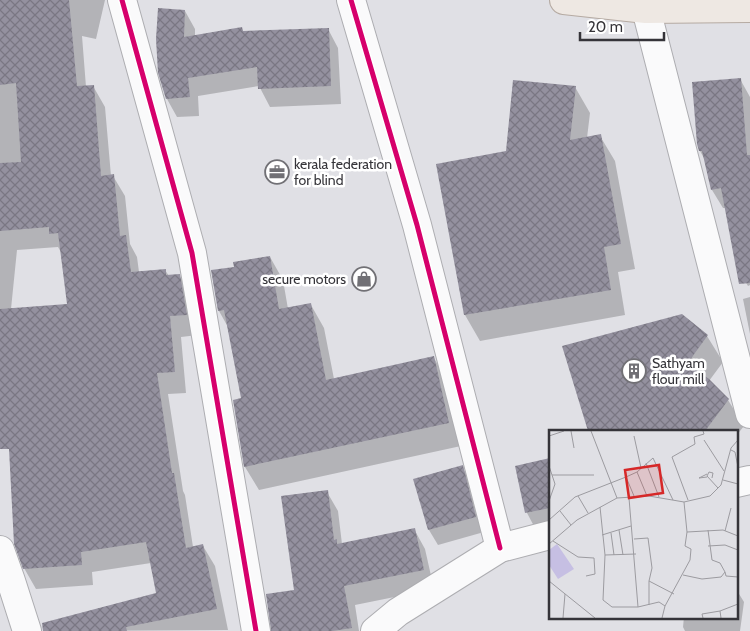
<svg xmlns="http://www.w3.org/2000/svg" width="750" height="631" viewBox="0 0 750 631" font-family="Cabin,sans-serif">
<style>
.shadow{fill:#0003;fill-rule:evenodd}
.building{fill:url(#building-cross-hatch)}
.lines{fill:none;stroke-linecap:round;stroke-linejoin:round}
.minor-casing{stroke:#adadb1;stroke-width:30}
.major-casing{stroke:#b5aaa2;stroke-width:30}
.minor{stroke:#fafafb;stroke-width:28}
.major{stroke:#eee8e3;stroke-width:28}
.cycleway-casing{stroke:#fff;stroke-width:8}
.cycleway{stroke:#d6006c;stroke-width:5}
.labels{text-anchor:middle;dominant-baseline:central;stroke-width:5;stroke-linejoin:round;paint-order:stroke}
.poi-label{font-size:14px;fill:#353439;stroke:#fff;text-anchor:start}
.inset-road{fill:none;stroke:#9c9ba0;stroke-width:1}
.view{fill:#d62828;fill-opacity:0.15;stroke:#d62828;stroke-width:2.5}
.inset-edge{fill:none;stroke:#353439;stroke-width:2.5}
</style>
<defs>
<pattern id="building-cross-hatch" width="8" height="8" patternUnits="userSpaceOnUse" patternTransform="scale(1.25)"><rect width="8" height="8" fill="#94919f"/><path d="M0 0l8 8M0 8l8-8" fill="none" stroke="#7a7783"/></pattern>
</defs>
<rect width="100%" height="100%" fill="#e0e0e5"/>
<g class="shadow">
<path d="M0 0H105L96 39 82 36 86 87 93 86 105 107 111 176H113L125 196 130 244 137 257 139 272 165 270 169 276 179 275 191 296 198 335 181 337 186 393 168 394 183 491 185 495 193 547 203 546 215 566 228 630 61 631 157 594 151 563 92 572 93 585 36 589 24 568 6 377H0ZM58 247 62 254 68 305 11 309 17 250Z"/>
<path d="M185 11 195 29V36L242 29 244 32 328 29 338 48 341 104 270 107 259 86 198 96 199 116 177 117 167 99Z"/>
<path d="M740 79 750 97V285L748 286 737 267 726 208H723L712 190 705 160 700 151Z"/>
<path d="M575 87 590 113 587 138 600 136 615 161 635 269 618 272 625 315 480 341 465 315 438 165 507 152Z"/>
<path d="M270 257 283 280 288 309 311 305 324 328 334 379 434 358 447 381 461 446 259 490 245 467 234 401 242 399 228 327 219 311 235 268Z"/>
<path d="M750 297V334L743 299Z"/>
<path d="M707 336 723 362 709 381 728 400 744 426 736 436V431H589Z"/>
<path d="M550 459V524L535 528 527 513Z"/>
<path d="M462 467 471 482 484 532 438 545 429 530Z"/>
<path d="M327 492 338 511 342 544 414 529 425 549 434 589 355 605 359 631H272L295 591Z"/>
<path d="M736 589 744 602 740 631H685L683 627 684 617H736Z"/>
</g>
<g class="building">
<path d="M0 0H69L77 86 94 85 101 176 114 174 120 236 126 235 131 272 166 269V275L180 274 187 315 170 316 175 372 157 373 172 473H174L186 548 203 544 217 609 126 627 127 631H43L42 623 156 593 146 542 81 552 82 565 23 569 14 544 9 449H0V309L67 304 58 233 49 234V227L0 231V163L21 162 16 83 0 85Z"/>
<path d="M158 8 185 10 184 37 242 27 243 31 329 28 331 86 258 89 257 67 188 78 190 97 166 99 158 73 156 39Z"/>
<path d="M741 78 747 155H750V283L739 284 721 188 711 190 702 151H699L697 144 692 82Z"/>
<path d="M513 80 576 86 570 140 601 134 621 244 604 247 611 290 464 315 436 164 506 151Z"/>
<path d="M270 256 279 309 311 303 326 380 434 356 449 423 244 467 233 400 241 398 224 310 218 311 211 270 234 267 233 262Z"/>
<path d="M682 314 708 335 687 364 709 379 729 399 705 431H588L562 346Z"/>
<path d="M550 458V508L525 513 515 466Z"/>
<path d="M463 465 476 517 428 530 413 479Z"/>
<path d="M328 490 334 540 337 539V544L415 528 424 570 344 586 352 628 332 631H271L266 594 294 590 281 496Z"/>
</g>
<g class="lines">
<g class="minor-casing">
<g id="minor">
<path d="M122 0 192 253 256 631"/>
<path d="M351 0 417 225 500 548"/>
<path d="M646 9 750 414"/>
<path d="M736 483 750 480"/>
<path d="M0 550 11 581 27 631"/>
<path d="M375 631 398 612 500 548 550 535"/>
</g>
</g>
<g class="major-casing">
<path id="major" d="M564 0 646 9 750 8"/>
</g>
<use href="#minor" class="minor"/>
<use href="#major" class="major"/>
<g class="cycleway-casing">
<g id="cycleway">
<path d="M122 0 192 253 256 631"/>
<path d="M351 0 417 225 500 548"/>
</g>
</g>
<use href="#cycleway" class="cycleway"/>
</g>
<defs>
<g id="office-ring" transform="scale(1.25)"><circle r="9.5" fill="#fff" stroke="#717075" stroke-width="1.5"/><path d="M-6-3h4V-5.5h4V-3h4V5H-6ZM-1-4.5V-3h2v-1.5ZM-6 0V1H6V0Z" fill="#717075"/></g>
<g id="shop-ring" transform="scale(1.25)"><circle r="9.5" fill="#fff" stroke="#717075" stroke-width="1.5"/><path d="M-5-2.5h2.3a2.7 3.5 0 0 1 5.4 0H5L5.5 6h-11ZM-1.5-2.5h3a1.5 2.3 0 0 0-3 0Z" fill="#717075"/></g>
<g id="building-ring" transform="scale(1.25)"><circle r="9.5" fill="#fff" stroke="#717075" stroke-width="1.5"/><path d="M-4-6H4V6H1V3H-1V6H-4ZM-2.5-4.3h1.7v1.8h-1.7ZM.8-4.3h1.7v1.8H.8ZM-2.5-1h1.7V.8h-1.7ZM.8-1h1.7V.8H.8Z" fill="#717075"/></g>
</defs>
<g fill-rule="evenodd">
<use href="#office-ring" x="277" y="172"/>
<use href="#shop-ring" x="364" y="279"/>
<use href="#building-ring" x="634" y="371"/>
</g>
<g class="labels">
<g class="poi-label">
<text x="294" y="164">kerala federation<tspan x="294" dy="16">for blind</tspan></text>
<text x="346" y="279" text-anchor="end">secure motors</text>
<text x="652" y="363">Sathyam<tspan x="652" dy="16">flour mill</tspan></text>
</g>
</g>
<g transform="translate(549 430)">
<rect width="189" height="189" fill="#e0e0e5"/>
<path d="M8 114 25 139 9 149 0 135V120Z" fill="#c6bfe3"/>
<path class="inset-road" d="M22 1 25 18M42 1 68 68M0 6 15 1M85 6 92 38M155 10 175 41M182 20 186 22 189 37M97 33 110 67M0 36 6 54 0 71M88 42 98 66M3 45H45M77 47 88 42 104 28 124 70M158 47 150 48 158 44M163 48 164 43 160 42 158 46 169 58M174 50 189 54M29 66 39 83M80 68 89 177 110 172 116 176M139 70 123 27 146 14 145 7 155 4 154 1M135 72 138 102 174 100 189 106M51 77 56 125 54 170 63 177H89M11 81 22 95M0 90 26 67 77 47 85 66M70 100 74 125M176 101 182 78M62 103 65 125M53 105 82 96M85 109 99 108 103 138 100 151 125 164M4 111 29 127 45 128 46 144 37 146M0 114 28 90 68 68 100 66 135 72 161 66 172 55 182 18 189 10M159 116 176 115 189 120M56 125 87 124M176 142 177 146 189 147M134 145 153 149 172 147 176 142 171 133 163 130 159 100M0 151 46 188M100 151V175M14 188 16 164M113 188 116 176 141 130 142 119 136 116 138 102M154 188 153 184 171 181M172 188 171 181 189 174"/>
<path class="view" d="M110 35 114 63 80 68 76 40Z"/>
<rect width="189" height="189" class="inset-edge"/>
</g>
<path d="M580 32v8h84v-8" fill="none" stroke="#353439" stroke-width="2.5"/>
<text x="588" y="32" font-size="15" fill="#353439" stroke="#ffffff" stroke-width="4" paint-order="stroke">20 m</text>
</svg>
